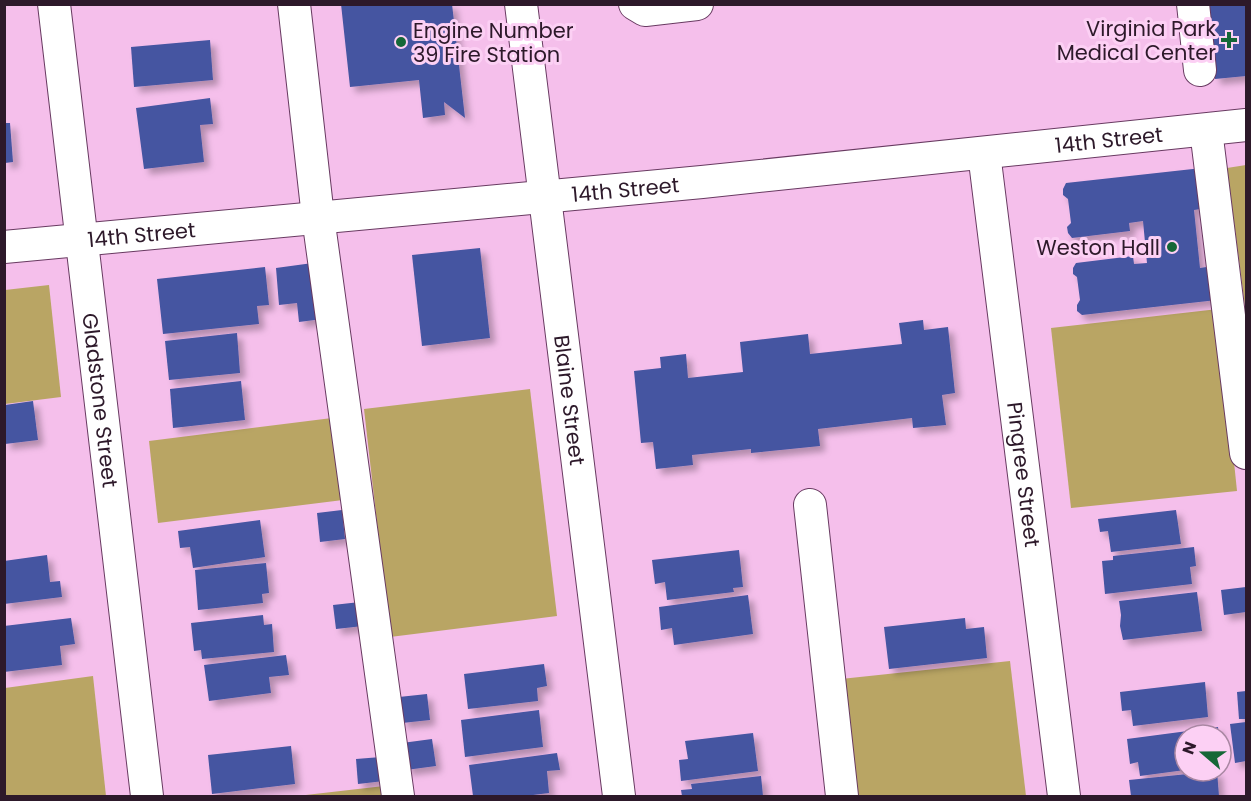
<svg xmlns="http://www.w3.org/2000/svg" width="1251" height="801" viewBox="0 0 1251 801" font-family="Poppins,sans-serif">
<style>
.green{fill:#b9a564}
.building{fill:#4554a1;filter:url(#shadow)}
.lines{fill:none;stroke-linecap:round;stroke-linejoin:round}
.minor-casing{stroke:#683a61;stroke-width:34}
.minor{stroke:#fff;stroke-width:32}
.poi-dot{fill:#156737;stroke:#fcd0f4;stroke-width:2}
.labels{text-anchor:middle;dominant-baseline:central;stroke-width:6;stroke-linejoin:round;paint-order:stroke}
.poi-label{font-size:21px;fill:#2d192a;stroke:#fcd0f4;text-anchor:end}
.street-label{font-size:21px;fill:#2d192a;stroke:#fcd0f4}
</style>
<defs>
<filter id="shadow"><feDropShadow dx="5.5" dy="5.5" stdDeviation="3" flood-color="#0004"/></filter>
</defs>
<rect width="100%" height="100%" fill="#f5bfeb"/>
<g class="green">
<path d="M1246 165V314L1227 168Z"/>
<path d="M49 285 61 397 5 404V290Z"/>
<path d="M1218 309 1237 491 1071 508 1051 328Z"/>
<path d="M530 389 557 616 390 637 364 409Z"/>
<path d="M332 418 343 500 158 523 149 441Z"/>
<path d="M1010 661 1026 796H855L841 679Z"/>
<path d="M93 676 106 796H5V688Z"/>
<path d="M384 786 385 796H297Z"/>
</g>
<g class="building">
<path d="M341 4H452L465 118 444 102 445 115 423 118 419 80 350 87Z"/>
<path d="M1207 4H1246V76L1215 79Z"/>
<path d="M210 40 213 80 134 87 131 47Z"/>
<path d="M210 98 213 124 200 125 204 162 144 169 136 108Z"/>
<path d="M5 123H10L13 162 5 163Z"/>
<path d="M1202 168 1207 208 1194 210 1200 268 1213 266 1217 300 1082 315 1077 311V305L1080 300 1077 277 1073 274V268L1076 263 1133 256 1134 264 1147 263 1143 221 1129 223 1130 231 1072 238 1068 233 1067 227 1071 223 1068 199 1063 195V189L1066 183Z"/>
<path d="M480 248 490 338 422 346 412 255Z"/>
<path d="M320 262 322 319 299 322 297 303 279 305 276 268Z"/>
<path d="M265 267 269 305 257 306 259 324 163 334 157 279Z"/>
<path d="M923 320 924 330 948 327 955 393 942 395 946 425 913 428 912 418 818 429 820 446 751 453V449L692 455 693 465 656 469 653 442 641 443 634 371 661 368 660 357 686 354 688 378 743 372 740 342 808 334 810 354 902 344 899 323Z"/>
<path d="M237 333 240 373 169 380 165 341Z"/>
<path d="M241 381 245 420 173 428 170 389Z"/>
<path d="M33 401 38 440 5 444V405Z"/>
<path d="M342 510 345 539 320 542 317 513Z"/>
<path d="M1176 510 1181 544 1111 552 1108 531 1100 532 1098 519Z"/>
<path d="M260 520 265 557 193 568 190 547 180 548 178 531Z"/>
<path d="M1194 547 1196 566 1190 567 1192 584 1105 594 1102 561 1113 560V556Z"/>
<path d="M739 550 743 587 733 588 734 592 667 600 665 582 655 584 652 560Z"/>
<path d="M47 555 50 582 60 581 62 597 4 604V561Z"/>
<path d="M266 563 269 593 262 594 263 603 198 610 195 570Z"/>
<path d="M1246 587V612L1224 615 1221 590Z"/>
<path d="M1197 592 1202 631 1123 640 1120 626 1121 615 1119 601Z"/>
<path d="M748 595 753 634 674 645 672 628 661 630 659 607Z"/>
<path d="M360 602 363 626 336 629 333 605Z"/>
<path d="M263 615 264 625 272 624 274 652 202 659 201 650 194 651 191 623Z"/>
<path d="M71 618 75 644 60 646 62 665 4 672V626Z"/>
<path d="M965 618 966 629 984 627 987 658 889 669 884 627Z"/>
<path d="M286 655 289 675 269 677 271 693 209 701 204 665Z"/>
<path d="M544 664 547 686 537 688 538 701 468 709 464 674Z"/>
<path d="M1205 682 1208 717 1133 726 1131 710 1122 711 1120 692Z"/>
<path d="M1246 691V719H1239L1237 692Z"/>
<path d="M427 694 430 720 402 723 399 697Z"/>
<path d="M539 710 543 747 465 757 461 720Z"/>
<path d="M1246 722V761L1235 763 1230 724Z"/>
<path d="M1218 727 1219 735H1185V770L1140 776 1138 762 1130 764 1127 739Z"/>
<path d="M753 733 758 771 681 781 679 760 688 759 685 741Z"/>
<path d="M432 739 436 766 406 770 402 743Z"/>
<path d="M291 746 295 784 212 794 208 755Z"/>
<path d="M557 753 560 770 547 771 549 793 525 796H473L469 765Z"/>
<path d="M381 757 384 781 358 784 356 759Z"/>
<path d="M1217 771 1219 796H1131L1129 780Z"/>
<path d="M761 776 763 796H682L681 790 692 789 691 784Z"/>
</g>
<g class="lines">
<g class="minor-casing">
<g id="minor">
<path id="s1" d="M54 4 147 796"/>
<path d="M294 4 318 217 398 796"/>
<path id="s2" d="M521 4 619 796"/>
<path d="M635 4 645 10 697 4"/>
<path d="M1193 4 1200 70"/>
<path d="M1206 130 1246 453"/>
<path id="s3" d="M984 153 1064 796"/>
<path id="s4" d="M4 247 702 182 1246 125"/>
<path d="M810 505 842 796"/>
</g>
</g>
<use href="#minor" class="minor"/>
</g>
<g class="poi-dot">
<path d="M1226 31h6v6h6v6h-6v6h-6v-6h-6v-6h6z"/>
<circle cx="401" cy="42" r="6"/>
<circle cx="1172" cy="247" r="6"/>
</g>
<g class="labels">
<g class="poi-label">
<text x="1216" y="28">Virginia Park<tspan x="1216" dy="24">Medical Center</tspan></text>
<text x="413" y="30" text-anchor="start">Engine Number<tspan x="413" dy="24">39 Fire Station</tspan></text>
<text x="1160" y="247">Weston Hall</text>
</g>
<g class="street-label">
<text stroke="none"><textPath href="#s4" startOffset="1110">14th Street</textPath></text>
<text stroke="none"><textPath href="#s4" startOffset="624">14th Street</textPath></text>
<text stroke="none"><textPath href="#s4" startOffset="138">14th Street</textPath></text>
<text stroke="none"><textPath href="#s1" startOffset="399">Gladstone Street</textPath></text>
<text stroke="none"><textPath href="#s2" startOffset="399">Blaine Street</textPath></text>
<text stroke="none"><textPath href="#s3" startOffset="324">Pingree Street</textPath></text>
</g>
</g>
<rect width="1251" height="801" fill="none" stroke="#2d192a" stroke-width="12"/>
<g transform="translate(1203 753) rotate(290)"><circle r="28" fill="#fcd0f4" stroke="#a987a3" stroke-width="1.5"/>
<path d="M0-4.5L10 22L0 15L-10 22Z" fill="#156737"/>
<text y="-9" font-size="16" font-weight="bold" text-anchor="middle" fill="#2d192a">N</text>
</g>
</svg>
